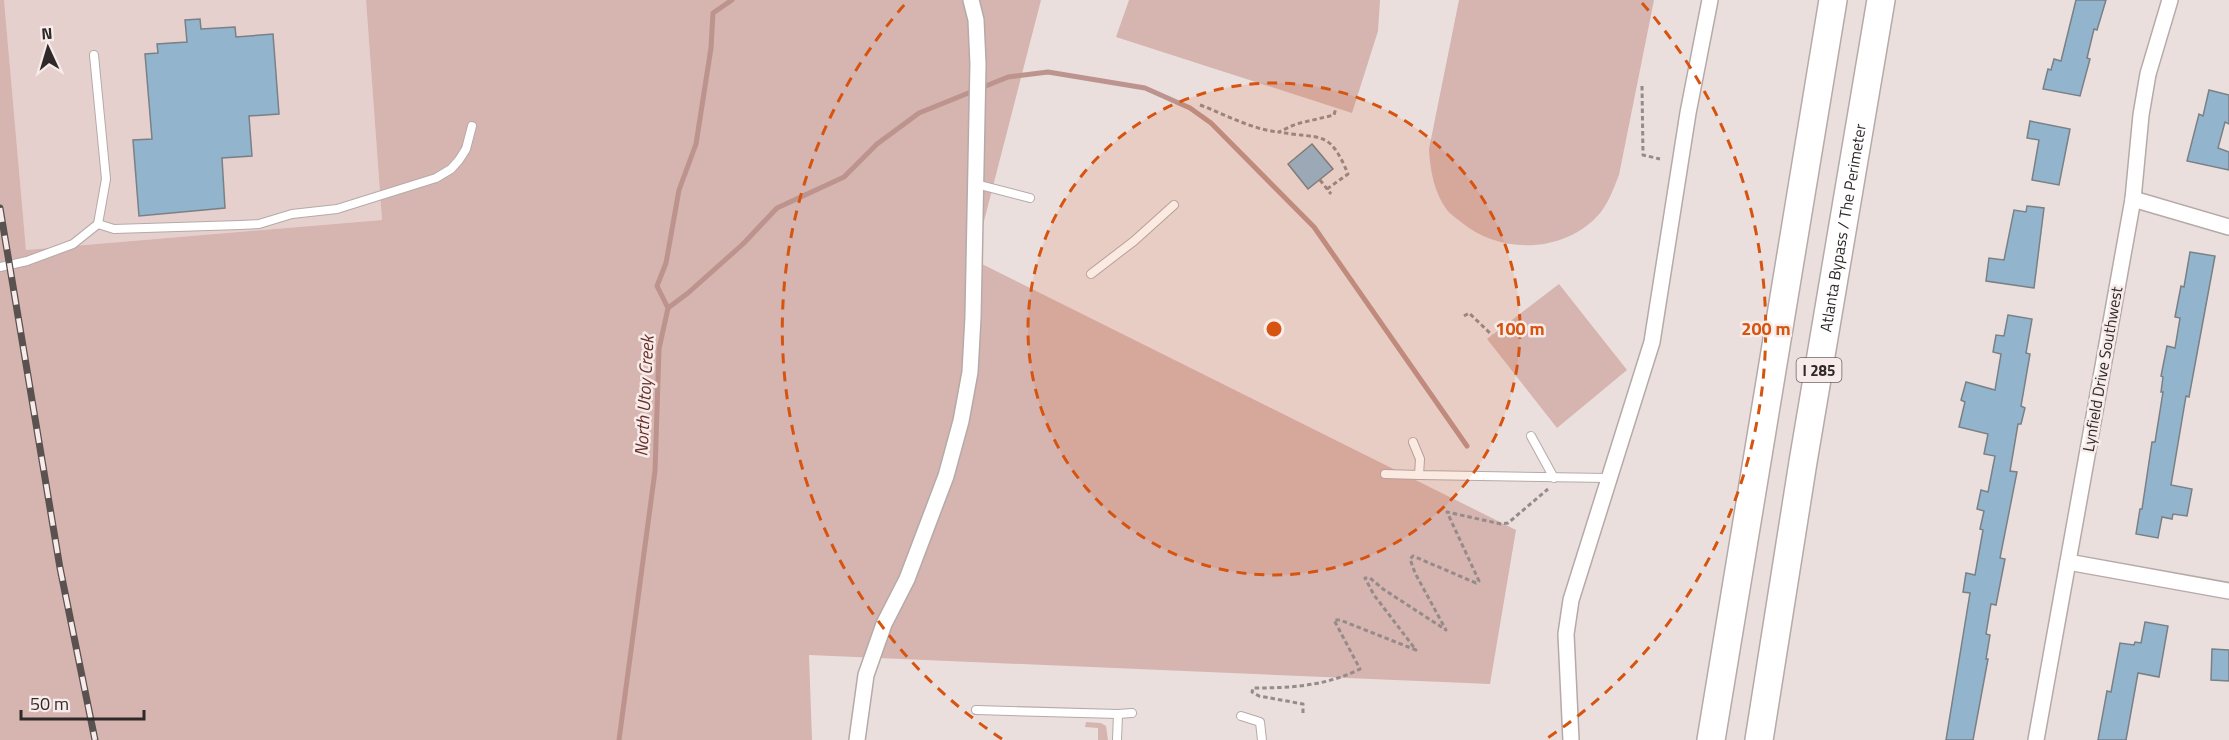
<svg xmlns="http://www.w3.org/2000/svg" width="2229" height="740" viewBox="0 0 2229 740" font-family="'Titillium Web',sans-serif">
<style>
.built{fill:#e5d0cd}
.green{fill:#d6b4af}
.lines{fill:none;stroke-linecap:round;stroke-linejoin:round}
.stream{stroke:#bd938d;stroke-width:5}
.building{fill:#93b4cd;stroke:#798086;stroke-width:1.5}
.service-casing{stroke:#b5aaa8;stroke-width:10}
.minor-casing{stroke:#b5aaa8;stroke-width:18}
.motorway-casing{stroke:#b5aaa8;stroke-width:30}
.path{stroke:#948b8a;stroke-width:3;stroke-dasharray:4.5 3;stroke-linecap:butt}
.service{stroke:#fff;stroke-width:8}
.minor{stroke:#fff;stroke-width:15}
.motorway{stroke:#fff;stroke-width:27}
.rail-casing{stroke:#595251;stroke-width:7}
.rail{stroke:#f8ecea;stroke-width:4.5;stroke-dasharray:14;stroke-linecap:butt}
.ring{fill:none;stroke:#d6540f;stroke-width:3;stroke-dasharray:10 8}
.labels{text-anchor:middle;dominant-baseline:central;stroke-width:5;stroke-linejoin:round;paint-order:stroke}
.shield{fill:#f8ecea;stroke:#6b6463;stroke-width:1.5}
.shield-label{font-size:15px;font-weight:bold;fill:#2f2a29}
.street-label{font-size:16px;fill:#2f2a29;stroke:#f8ecea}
.water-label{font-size:18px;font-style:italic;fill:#662f29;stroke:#f8ecea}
.centre{fill:#d6540f;stroke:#f8ecea;stroke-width:3}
.ring-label{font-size:18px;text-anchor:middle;font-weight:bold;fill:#d6540f;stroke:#f8ecea;stroke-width:5;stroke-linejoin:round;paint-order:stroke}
</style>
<rect width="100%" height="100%" fill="#ebdfdd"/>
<path class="built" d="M4 0H366L382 220 26 250Z"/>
<g class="green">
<path d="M0 0H4L26 250 382 220 366 0H1041L974 260 1516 530 1490 684 809 655 812 740H0Z"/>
<path d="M1129 0H1380L1378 31 1352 113 1116 37Z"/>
<path d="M1459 0H1654L1619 175C1614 188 1609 201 1601 212 1566 254 1500 255 1461 222 1456 218 1450 214 1447 210 1434 193 1430 169 1429 149Z"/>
<path d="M1559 284 1627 370 1557 428 1487 339Z"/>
<path d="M1086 722 1101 723 1106 726 1108 740H1098V728L1085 727Z"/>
</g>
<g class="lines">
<g class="stream">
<path d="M668 308 688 293 743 244 777 208 844 177 877 144 919 113 1008 77 1048 72 1145 88 1190 108 1211 123 1314 227 1467 446"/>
<path d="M619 740 655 471 659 349 668 308 657 286 666 263 679 190 696 144 711 48 713 13 732 0"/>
</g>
</g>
<g class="building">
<path d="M2076 0H2106L2097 30 2094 29 2087 58 2090 59 2080 96 2043 89 2048 69 2051 70 2054 59 2061 61Z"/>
<path d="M200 19 201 29 235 27 236 37 273 34 279 114 249 116 252 156 222 158 225 208 139 216 133 140 152 139 145 54 158 53 157 44 187 42 185 20Z"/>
<path d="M2209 90 2229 95V124L2225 122 2218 148 2229 152V170L2187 161 2199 114 2203 116Z"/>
<path d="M2030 121 2070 129 2059 185 2032 180 2039 140 2027 138Z"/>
<path d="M1312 144 1333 169 1308 189 1288 164Z"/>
<path d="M2027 206 2044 208 2034 288 1986 281 1989 258 2004 260 2014 210 2026 212Z"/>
<path d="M2190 252 2215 256 2189 397 2186 396 2171 485 2192 489 2187 516 2173 514 2172 519 2162 517 2158 538 2136 534 2140 509H2142L2152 442H2155L2163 392H2161L2163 377 2161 376 2167 346 2175 348 2180 318 2175 317 2181 286 2184 287Z"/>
<path d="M2008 315 2032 319 2026 353 2030 354 2021 406 2025 408 2021 424H2018L2010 471 2017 472 2000 558 2005 559 1996 605 1991 604 1986 634 1990 635 1986 659H1988L1973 740H1946L1970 593 1963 592 1966 573 1975 575 1983 530 1980 529 1984 511 1977 509 1981 490 1988 492 1995 456 1984 454 1988 434 1959 427 1965 402 1961 400 1966 382 1995 390 2001 354 1993 352 1996 335 2004 336Z"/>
<path d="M2145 622 2168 626 2159 677 2138 673 2126 740H2098L2107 691 2111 692 2120 643 2134 645 2135 642 2141 643Z"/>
<path d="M2212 649 2229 650V681L2211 680Z"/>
</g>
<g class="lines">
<g class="service-casing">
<g id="service">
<path d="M976 184 1030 198"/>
<path d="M98 224 114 229 240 225 259 224 292 214 337 209 436 178 451 169 459 160 466 149 472 126"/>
<path d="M0 267 27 261 73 244 98 224 106 179 94 55"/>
<path d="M1091 274 1134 241 1174 205"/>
<path d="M1531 436 1554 478"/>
<path d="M1413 442 1420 459 1419 475 1608 478"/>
<path d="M1385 474 1419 475"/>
<path d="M976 710 1118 714 1117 740"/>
<path d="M1118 714 1132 713"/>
<path d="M1241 716 1260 722 1262 740"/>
</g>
</g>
<g class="minor-casing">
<g id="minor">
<path d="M2133 199 2229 227"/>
<path d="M2068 562 2229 591"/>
<path d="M857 740 866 675 884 624 907 579 946 476 961 421 970 372 973 317 978 64 976 20 971 0"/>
<path d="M1571 740 1566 634 1571 600 1652 342 1688 113 1710 0"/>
<path d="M2036 740 2133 199 2141 115 2148 74 2170 0"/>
</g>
</g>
<g class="motorway-casing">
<g id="motorway">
<path d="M1711 740 1833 0"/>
<path id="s1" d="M1759 740 1803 462 1881 0"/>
</g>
</g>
<g class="path">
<path d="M1642 86 1643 155 1660 159"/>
<path d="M1200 105C1227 115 1250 129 1279 132"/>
<path d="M1320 180 1331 194"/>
<path d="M1327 189 1348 174C1329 128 1321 140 1279 132L1296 124 1334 115 1336 108"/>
<path d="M1464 316 1469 313 1492 335"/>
<path d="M1303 713V704L1259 696 1252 692 1253 688C1291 688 1326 686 1360 669L1334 620H1340L1416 650 1374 595 1365 578H1370L1383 589 1446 630 1415 573 1410 559 1413 556 1476 583 1479 581 1447 512 1501 524 1508 523 1548 489"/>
</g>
<use href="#service" class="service"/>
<use href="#minor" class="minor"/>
<use href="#motorway" class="motorway"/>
<g class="rail-casing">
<path id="rail" d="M0 208 60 568 95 740"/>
</g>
<use href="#rail" class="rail"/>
</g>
<circle cx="1274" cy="329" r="246" fill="#d6540f" fill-opacity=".12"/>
<g class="ring">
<circle cx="1274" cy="329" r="246"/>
<path d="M1002 739A492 492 0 0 1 906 3M1642 3A492 492 0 0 1 1546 739"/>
</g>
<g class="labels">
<rect class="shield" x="1796.5" y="358" width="45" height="24" rx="4.5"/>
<g class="shield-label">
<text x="1819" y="370">I 285</text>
</g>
<g class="street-label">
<text stroke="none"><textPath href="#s1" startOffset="519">Atlanta Bypass / The Perimeter</textPath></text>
<text transform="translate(2102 369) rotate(-80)">Lynfield Drive Southwest</text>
</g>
<g class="water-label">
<text transform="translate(644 396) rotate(-87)">North Utoy Creek</text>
</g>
</g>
<circle cx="1274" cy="329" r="9" class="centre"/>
<g class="ring-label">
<text x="1520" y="335">100 m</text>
<text x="1766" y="335">200 m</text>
</g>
<g transform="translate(48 48) rotate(356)" stroke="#f8ecea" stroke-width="4.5" paint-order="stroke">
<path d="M0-4.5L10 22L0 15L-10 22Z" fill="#2f2a29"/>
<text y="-9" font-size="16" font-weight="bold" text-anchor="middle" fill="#2f2a29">N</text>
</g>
<path d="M21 710v9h123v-9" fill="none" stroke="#2f2a29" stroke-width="3"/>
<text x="30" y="710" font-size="18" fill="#2f2a29" stroke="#f8ecea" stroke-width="4.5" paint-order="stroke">50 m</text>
</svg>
